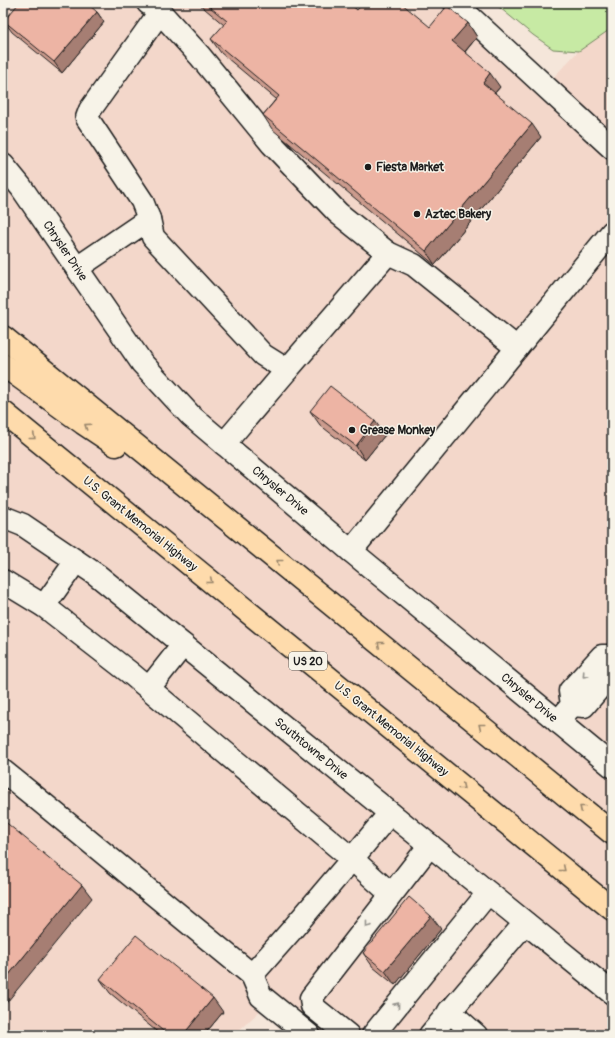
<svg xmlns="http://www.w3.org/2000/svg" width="615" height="1038" viewBox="0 0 615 1038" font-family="Pangolin,sans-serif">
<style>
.built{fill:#f3d7ca}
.green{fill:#c7eaa4;stroke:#728360}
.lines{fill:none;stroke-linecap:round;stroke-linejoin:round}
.minor-casing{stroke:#1c1c1c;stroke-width:25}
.major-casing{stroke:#1c1c1c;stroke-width:25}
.minor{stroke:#f7f3e8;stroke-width:22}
.major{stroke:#fedbac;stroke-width:22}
.wall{fill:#cc9b8d;stroke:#1c1c1c}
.shaded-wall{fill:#a67e73;stroke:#1c1c1c}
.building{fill:#edb4a4;stroke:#1c1c1c}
.oneway{stroke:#98856b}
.oneway2{stroke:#94928c}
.poi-dot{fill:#1c1c1c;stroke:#f7f3e8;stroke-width:1.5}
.labels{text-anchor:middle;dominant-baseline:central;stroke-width:3;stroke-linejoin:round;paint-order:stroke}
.shield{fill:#f7f3e8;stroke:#5e5c59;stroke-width:1}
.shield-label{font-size:11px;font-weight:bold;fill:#1c1c1c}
.poi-label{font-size:12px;font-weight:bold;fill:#1c1c1c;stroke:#f7f3e8;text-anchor:start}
.street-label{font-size:12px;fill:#1c1c1c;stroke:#f7f3e8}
</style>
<rect width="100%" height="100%" fill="#f5e6da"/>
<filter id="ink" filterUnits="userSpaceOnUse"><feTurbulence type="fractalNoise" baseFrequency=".025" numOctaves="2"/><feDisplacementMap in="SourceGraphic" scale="8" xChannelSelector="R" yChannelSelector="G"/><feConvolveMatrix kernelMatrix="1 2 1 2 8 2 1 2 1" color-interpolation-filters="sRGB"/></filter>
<g filter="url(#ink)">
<path class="built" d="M3 3H452L546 85 608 20 612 24V1035H294L262 1009 234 1035H3Z"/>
<path class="green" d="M494 3H612V28L579 51 553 49 533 35Z"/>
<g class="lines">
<g class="minor-casing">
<g id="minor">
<path d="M148 3 160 12 200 56 272 144 338 213 388 253"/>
<path d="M455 3 612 148"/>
<path d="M3 165 21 187 142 363 191 416 351 551 612 766"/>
<path d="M149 219 142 201 87 118 90 110 160 12"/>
<path d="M77 268 149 219 153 237 263 355 287 370 388 253 414 265 517 348"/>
<path d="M224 444 287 370"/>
<path d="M3 517 23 525 97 575 612 993"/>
<path d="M351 551 612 232"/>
<path d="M3 581 44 606 129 672 352 859 290 932 252 975 34 796 3 771"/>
<path d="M44 606 76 561"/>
<path d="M149 688 183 645"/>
<path d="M572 705 584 706 612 673"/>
<path d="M558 722 572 705 570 691 602 656H612"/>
<path d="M390 813 352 859 391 894"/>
<path d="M252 975 261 996 309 1035"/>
<path d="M449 1011 476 1035"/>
<path d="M348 1035 312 1006 311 998 430 845"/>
<path d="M373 1035 488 893"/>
<path d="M430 1035 525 923"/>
</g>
</g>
<g class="major-casing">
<g id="major">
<path d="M3 337 612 833"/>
<path d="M3 365 83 423 116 445"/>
<path d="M3 412 612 909"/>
</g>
</g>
<use href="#minor" class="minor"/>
<use href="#major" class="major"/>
</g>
<g class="wall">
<path d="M198 3H349L357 10 430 27 468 23 477 37 465 52 500 87 495 93 541 137 435 265 272 129 263 115 276 99 221 53 211 39 224 25Z"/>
<path d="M97 12 104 22 62 73 12 32 4 21Z"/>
<path d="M310 411 385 435 365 460 320 425Z"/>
<path d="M441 929 395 985 373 967 363 953Z"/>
<path d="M100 979 223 1012 204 1035H161L110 993Z"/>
</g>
<g class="shaded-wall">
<path d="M97 12 104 22 62 73 54 62Z"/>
<path d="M468 23 477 37 462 55 452 41Z"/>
<path d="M490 73 500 87 492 96 483 83Z"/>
<path d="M532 124 541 137 435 265 426 251Z"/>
<path d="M375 421 385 435 365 460 356 446Z"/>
<path d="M82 885 92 898 3 1007V982Z"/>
<path d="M431 916 441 929 395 985 385 971Z"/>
<path d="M213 998 223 1012 204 1035H183Z"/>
</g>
<g class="building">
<path d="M19 3H87L97 12 54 62 4 21Z"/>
<path d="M205 3H349L357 10 363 3H401L430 27 447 6 468 23 452 41 490 73 483 83 532 124 426 251 263 115 279 96 211 39 227 21Z"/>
<path d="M330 386 375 421 356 446 310 411Z"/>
<path d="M3 820 82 885 3 982Z"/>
<path d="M409 897 431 916 385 971 363 953Z"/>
<path d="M136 935 213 998 183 1035H168L100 979Z"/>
</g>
<defs><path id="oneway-chevron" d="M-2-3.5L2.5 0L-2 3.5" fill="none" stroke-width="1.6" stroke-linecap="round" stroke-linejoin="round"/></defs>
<g class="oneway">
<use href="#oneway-chevron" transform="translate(87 426) rotate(-146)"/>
<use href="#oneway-chevron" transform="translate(33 437) rotate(39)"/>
<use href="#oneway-chevron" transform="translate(279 562) rotate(-141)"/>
<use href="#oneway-chevron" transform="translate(210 581) rotate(39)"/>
<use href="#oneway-chevron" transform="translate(380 644) rotate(-141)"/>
<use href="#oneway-chevron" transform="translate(481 726) rotate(-141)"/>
<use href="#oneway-chevron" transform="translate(462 787) rotate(39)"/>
<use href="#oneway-chevron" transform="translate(582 808) rotate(-141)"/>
<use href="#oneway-chevron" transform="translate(563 869) rotate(39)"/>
</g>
<g class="oneway2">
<use href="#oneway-chevron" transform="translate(585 675) rotate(132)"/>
<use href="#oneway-chevron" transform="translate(368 925) rotate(128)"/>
<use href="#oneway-chevron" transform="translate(397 1005) rotate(-51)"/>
</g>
</g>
<g class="poi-dot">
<circle cx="368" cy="167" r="4"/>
<circle cx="417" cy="214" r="4"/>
<circle cx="352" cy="430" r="4"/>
</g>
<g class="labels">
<rect class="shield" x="289" y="652" width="38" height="18" rx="3"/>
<g class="shield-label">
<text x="308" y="661">US 20</text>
</g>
<g class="poi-label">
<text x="376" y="167">Fiesta Market</text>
<text x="425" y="214">Aztec Bakery</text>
<text x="360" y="430">Grease Monkey</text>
</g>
<g class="street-label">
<text transform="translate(65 251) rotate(56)">Chrysler Drive</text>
<text transform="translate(280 491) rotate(40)">Chrysler Drive</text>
<text transform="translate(140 524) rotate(39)">U.S. Grant Memorial Highway</text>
<text transform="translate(529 698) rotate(40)">Chrysler Drive</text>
<text transform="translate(391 729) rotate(39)">U.S. Grant Memorial Highway</text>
<text transform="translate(311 749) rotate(39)">Southtowne Drive</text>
</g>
</g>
<rect width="615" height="1038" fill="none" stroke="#f7f3e8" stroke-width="16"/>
<rect x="8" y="8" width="599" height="1022" fill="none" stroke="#1c1c1c" stroke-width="1.5" filter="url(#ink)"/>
</svg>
